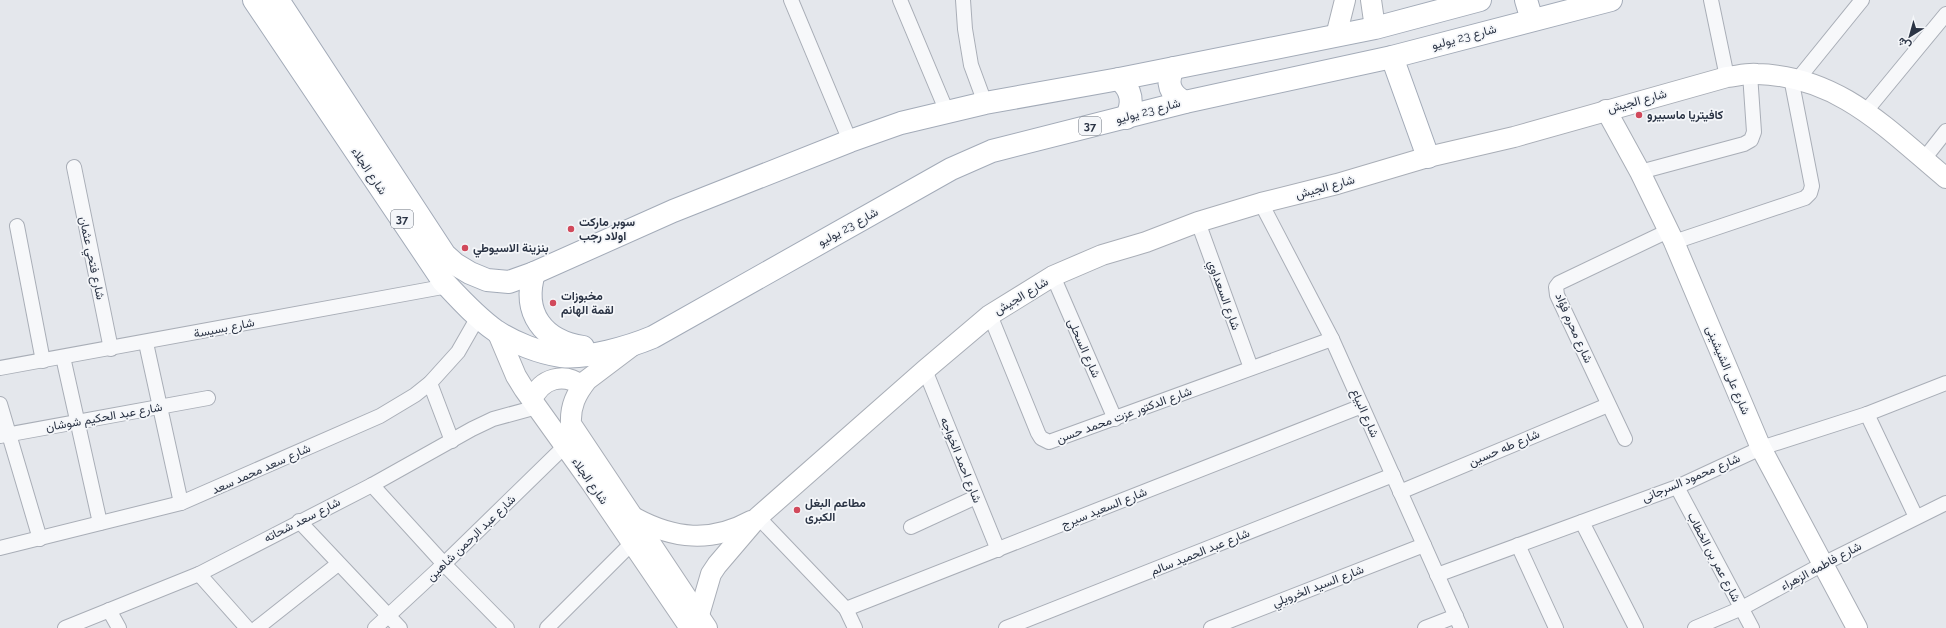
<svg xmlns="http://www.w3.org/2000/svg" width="1946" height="628" viewBox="0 0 1946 628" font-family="Raleway,Vazirmatn,sans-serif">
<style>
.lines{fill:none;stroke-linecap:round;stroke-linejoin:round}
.street-casing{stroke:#a9aeb7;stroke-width:16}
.secondary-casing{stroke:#a9aeb7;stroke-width:22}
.primary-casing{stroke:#a3abb8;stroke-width:24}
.street{stroke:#f7f8fa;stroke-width:14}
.secondary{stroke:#fff;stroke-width:20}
.primary{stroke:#fff;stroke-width:22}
.poi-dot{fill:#d1495b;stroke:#f4f6f9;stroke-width:1.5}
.labels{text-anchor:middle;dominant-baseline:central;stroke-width:3.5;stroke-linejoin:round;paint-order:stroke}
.shield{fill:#f4f6f9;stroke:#676e7b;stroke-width:1}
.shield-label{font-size:11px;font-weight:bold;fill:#2b3445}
.street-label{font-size:12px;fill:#2b3445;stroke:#f4f6f9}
.poi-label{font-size:12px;font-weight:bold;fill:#2b3445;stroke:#f4f6f9;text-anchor:start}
</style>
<rect width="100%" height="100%" fill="#e4e7ec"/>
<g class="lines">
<g class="street-casing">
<g id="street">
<path d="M791 0 850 141"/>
<path d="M900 0 947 112"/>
<path d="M963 0 965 29 971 65 985 103"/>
<path d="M1711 0 1727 77"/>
<path d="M1798 79 1862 0"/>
<path d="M1866 111 1946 14"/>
<path d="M1924 159 1946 131"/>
<path d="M74 167 111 349"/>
<path d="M1640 172 1744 144 1751 140 1754 132 1750 74"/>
<path d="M1261 203 1332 339 1461 628"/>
<path d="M1198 222 1251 368"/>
<path d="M17 226 43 361"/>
<path d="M1674 242 1805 198 1810 193 1812 186 1791 78"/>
<path d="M1053 276 1115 419"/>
<path d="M990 315 1038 433 1041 438 1049 442 1332 339"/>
<path d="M146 343 181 503"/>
<path d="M63 357 100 523"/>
<path d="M0 368 448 286"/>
<path d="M925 370 998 550"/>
<path d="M430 383 452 441"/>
<path d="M0 404 40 539"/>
<path d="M1867 414 1916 517"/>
<path d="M0 436 208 398"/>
<path d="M1625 439 1557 295 1556 287 1559 283 1668 231"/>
<path d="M372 485 444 564 507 628"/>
<path d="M1677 487 1752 628"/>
<path d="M1400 492 1608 405"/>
<path d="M758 517 846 609 855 628"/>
<path d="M299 521 400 628"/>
<path d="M1582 522 1636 628"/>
<path d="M911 527 976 497"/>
<path d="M1518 545 1556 628"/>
<path d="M0 548 181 503 380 416 415 395 430 383 458 352 478 317"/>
<path d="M199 574 247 628"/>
<path d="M1437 575 1677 487 1761 448 1867 414 1946 383"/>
<path d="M846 609 1362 406"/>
<path d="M109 610 119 628"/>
<path d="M65 628 199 574 372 485 472 429 493 419 537 407"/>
<path d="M257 628 338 564"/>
<path d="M375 628 444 564 565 446"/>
<path d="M547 628 632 543"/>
<path d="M1006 628 1393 475"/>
<path d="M1211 628 1424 545"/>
<path d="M1425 628 1456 616"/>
<path d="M1695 628 1742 608 1823 564 1946 503"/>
</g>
</g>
<g class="secondary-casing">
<g id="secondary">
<path d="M1371 0 1375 28"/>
<path d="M1336 36 1345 0"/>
<path d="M1606 110 1640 172 1674 242 1761 448 1857 628"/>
<path d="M497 331 516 376 524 389 592 484 690 628"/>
<path d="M632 346 587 380C576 394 570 406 571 424L707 628"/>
<path d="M532 400C541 378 564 372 582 386"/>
<path d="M635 518C674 539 711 543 751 521"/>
<path d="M699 615 711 574 717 565 758 517 925 370 990 315 1053 276 1102 255 1146 242 1198 222 1261 203 1337 184 1428 157 1514 137 1727 77C1737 76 1747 73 1757 74 1839 76 1887 129 1946 178"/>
</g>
</g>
<g class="primary-casing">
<g id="primary">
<path d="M254 0 443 281C459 298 476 317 496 331 514 343 540 353 561 356 588 359 629 347 653 337L951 169 992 151 1185 102 1392 57 1611 0"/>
<path d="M278 0 445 255 455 264 470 273 487 280 509 282 534 273 673 211 850 141 901 123 985 103 1119 79 1375 28 1480 0"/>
<path d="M1526 0 1532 20"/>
<path d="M1392 57 1428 157"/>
<path d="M1174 68C1165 82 1170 95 1185 102"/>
<path d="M1119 79C1132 90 1134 103 1126 118"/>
<path d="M534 273C522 313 543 341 583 347"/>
</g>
</g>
<use href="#street" class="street"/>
<use href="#secondary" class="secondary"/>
<use href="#primary" class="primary"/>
</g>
<g class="poi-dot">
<circle cx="1639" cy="115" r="4"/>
<circle cx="571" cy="229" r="4"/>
<circle cx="465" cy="248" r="4"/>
<circle cx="553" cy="303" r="4"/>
<circle cx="797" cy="510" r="4"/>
</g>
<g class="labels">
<g class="shield">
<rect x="1079" y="117" width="22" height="18" rx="3"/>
<rect x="391" y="210" width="22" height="18" rx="3"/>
</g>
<g class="shield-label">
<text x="1090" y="126">37</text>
<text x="402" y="219">37</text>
</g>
<g class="street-label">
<text transform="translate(1464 37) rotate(-15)">شارع 23 يوليو</text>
<text transform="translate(1637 101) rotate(-15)">شارع الجيش</text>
<text transform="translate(1148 111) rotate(-15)">شارع 23 يوليو</text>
<text transform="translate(369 171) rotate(56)">شارع الجلاء</text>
<text transform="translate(1325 187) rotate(-15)">شارع الجيش</text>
<text transform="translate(848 227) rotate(-29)">شارع 23 يوليو</text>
<text transform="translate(92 258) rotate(78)">شارع فتحي عثمان</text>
<text transform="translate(1224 295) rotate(70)">شارع السعداوي</text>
<text transform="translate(1021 296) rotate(-31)">شارع الجيش</text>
<text transform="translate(224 328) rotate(-11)">شارع بسيسة</text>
<text transform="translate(1574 328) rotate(66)">شارع محرم فؤاد</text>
<text transform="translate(1084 348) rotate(66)">شارع السحلى</text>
<text transform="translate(1728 370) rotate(67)">شارع على الشيشينى</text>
<text transform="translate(1365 413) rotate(66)">شارع البياع</text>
<text transform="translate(1124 415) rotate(-20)">شارع الدكتور عزت محمد حسن</text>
<text transform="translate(104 417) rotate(-10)">شارع عبد الحكيم شوشان</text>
<text transform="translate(1504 448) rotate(-23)">شارع طه حسين</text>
<text transform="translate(961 460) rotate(68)">شارع احمد الخواجه</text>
<text transform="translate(261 469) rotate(-24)">شارع سعد محمد سعد</text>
<text transform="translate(1691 478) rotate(-23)">شارع محمود السرجانى</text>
<text transform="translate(590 481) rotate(55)">شارع الجلاء</text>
<text transform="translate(1104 508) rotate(-22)">شارع السعيد سيرج</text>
<text transform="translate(302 520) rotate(-27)">شارع سعد شحاته</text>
<text transform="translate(471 538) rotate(-44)">شارع عبد الرحمن شاهين</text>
<text transform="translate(1200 552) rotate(-22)">شارع عبد الحميد سالم</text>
<text transform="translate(1714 557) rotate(62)">شارع عمر بن الخطاب</text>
<text transform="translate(1821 566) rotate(-28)">شارع فاطمه الزهراء</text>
<text transform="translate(1318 586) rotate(-21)">شارع السيد الخرويلي</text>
</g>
<g class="poi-label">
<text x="1647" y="115">كافيتريا ماسبيرو</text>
<text x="579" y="222">سوبر ماركت<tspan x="579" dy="14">اولاد رجب</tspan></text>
<text x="473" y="248">بنزينة الاسيوطي</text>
<text x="561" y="296">مخبوزات<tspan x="561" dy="14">لقمة الهانم</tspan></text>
<text x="805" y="503">مطاعم البغل<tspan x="805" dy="14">الكبرى</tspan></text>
</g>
</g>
<g transform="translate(1910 36) rotate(217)" stroke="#f4f6f9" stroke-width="3" paint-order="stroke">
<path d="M0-3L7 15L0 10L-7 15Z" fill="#2b3445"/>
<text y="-6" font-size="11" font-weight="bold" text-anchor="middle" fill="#2b3445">ش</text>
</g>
</svg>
